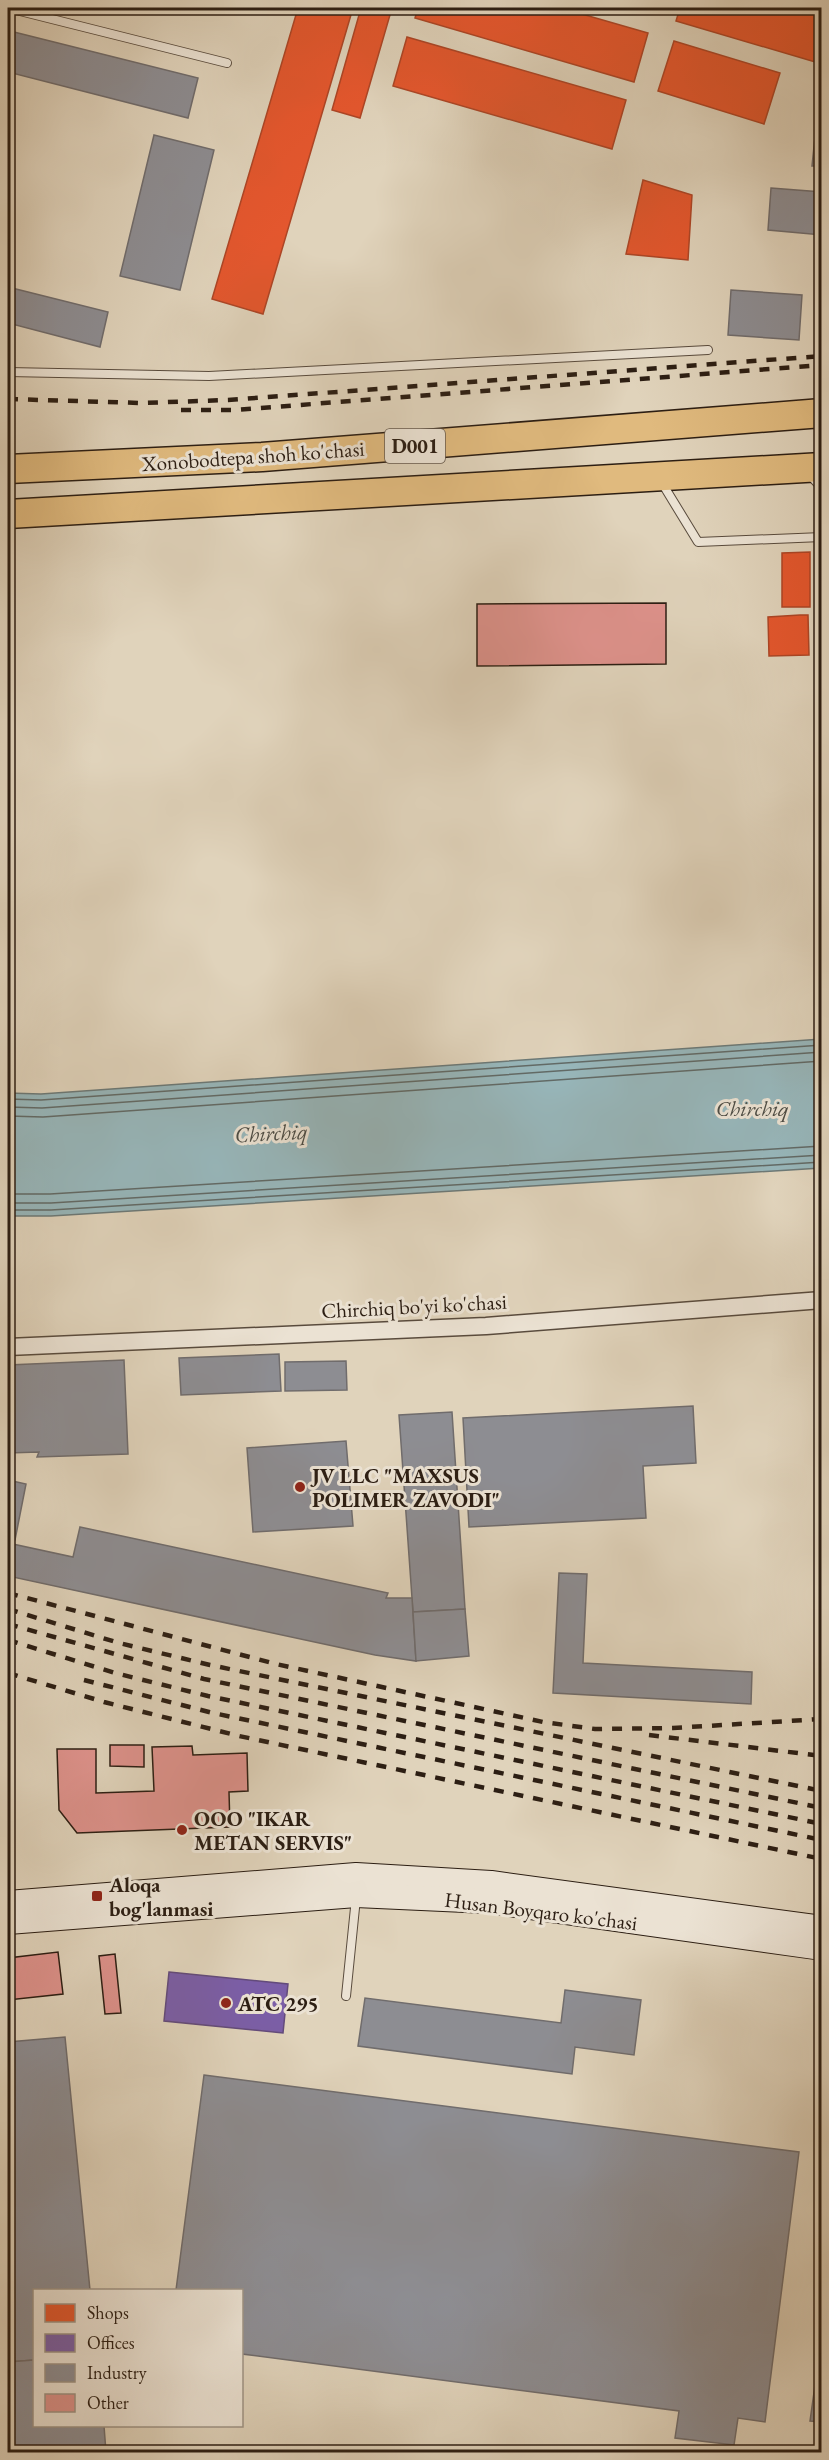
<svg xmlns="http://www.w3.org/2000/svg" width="829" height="2460" viewBox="0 0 829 2460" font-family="'EB Garamond',serif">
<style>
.water{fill:#97b6ba;stroke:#6c7977;stroke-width:1.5}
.shops{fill:#e4572e;stroke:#ad4626;stroke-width:1.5}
.offices{fill:#7b5ea7;stroke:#634b7b;stroke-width:1.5}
.industry{fill:#8d8d92;stroke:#706c6c;stroke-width:1.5}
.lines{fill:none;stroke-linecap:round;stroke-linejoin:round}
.shore{stroke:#626a66;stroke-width:1.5}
.building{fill:#de928c;stroke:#2c1e13;stroke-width:1.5}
.service-casing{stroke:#594b3d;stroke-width:10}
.minor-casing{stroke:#594b3d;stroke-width:19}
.secondary-casing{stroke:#2c1e13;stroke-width:26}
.trunk-casing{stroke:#2c1e13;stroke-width:31}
.service{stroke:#ebe2d3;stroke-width:8}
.minor{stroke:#ebe2d3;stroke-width:16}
.secondary{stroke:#ebe2d3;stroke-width:24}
.trunk{stroke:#e0ba7e;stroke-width:28}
.rail{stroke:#2c1e13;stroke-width:4.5;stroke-dasharray:10 10;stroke-linecap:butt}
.poi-dot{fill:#8f2418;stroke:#ebe2d3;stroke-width:2}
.labels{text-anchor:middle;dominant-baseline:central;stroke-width:6;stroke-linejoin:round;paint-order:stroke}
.shield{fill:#ebe2d3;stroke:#65594d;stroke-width:1.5}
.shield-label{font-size:20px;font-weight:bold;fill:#2c1e13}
.street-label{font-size:21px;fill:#2c1e13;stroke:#ebe2d3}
.poi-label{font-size:21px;font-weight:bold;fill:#2c1e13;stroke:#ebe2d3;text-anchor:start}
.water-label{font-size:22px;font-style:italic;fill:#4c4c45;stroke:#ebe2d3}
</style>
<rect width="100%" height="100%" fill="#e0d3bb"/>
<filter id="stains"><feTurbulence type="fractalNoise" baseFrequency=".00333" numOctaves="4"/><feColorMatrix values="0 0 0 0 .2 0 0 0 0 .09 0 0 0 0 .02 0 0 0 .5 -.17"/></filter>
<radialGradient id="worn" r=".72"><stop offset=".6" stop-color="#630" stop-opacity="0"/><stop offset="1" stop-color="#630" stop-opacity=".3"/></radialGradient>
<path class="water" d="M821 1039V1168L51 1216H8V1093L41 1094Z"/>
<g class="shops">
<path d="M298 8H353L263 314 212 299Z"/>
<path d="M361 8H392L360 118 332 110Z"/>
<path d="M418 8H561L648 33 634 82 415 18Z"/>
<path d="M680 8H808L822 12V64L676 21Z"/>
<path d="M407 37 626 100 612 149 393 86Z"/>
<path d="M674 41 780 73 764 124 658 91Z"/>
<path d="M643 180 692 195 688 260 626 254Z"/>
<path d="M810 552V607H782V553Z"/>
<path d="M800 615H808L809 655 769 656 768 617Z"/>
</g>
<path class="offices" d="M169 1972 288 1984 283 2033 164 2021Z"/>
<g class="industry">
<path d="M14 32 198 78 188 118 8 72V58Z"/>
<path d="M816 127 822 128V166H812Z"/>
<path d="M154 135 214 150 180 290 120 276Z"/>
<path d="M771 188 822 192V235L768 230Z"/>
<path d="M8 287 108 312 100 347 8 323Z"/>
<path d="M731 290 802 295 799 340 728 335Z"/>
<path d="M279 1354 281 1391 181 1395 179 1358Z"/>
<path d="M124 1360 128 1454 37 1457 39 1452 8 1453V1365Z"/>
<path d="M346 1361 347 1390 285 1391V1362Z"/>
<path d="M693 1406 696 1463 643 1466 646 1518 469 1527 463 1418Z"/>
<path d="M452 1412 465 1609 413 1612 399 1415Z"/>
<path d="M346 1441 353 1526 253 1532 247 1448Z"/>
<path d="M8 1480 26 1484 15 1540 8 1539Z"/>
<path d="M80 1527 388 1593 386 1598H412L416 1661 375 1655 8 1576V1543L73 1557Z"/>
<path d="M559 1573 587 1574 583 1663 752 1672 751 1704 553 1693Z"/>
<path d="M465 1609 469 1656 416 1661 413 1612Z"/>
<path d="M565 1990 641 2000 634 2055 575 2047 572 2074 358 2046 365 1998 561 2023Z"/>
<path d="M65 2037 90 2290H34V2360L8 2362V2042Z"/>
<path d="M204 2075 799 2152 765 2422 738 2418 734 2445 675 2438 679 2411 242 2354V2290H176Z"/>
<path d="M822 2335V2422L810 2421Z"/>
<path d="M34 2360V2426H104L106 2452H8V2362Z"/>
</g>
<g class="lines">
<g class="shore">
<path d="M8 1099 41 1100 822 1045"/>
<path d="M8 1107 42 1108 822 1052"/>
<path d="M8 1116 43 1117 822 1061"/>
<path d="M8 1194H50L822 1146"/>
<path d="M8 1203H51L822 1155"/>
<path d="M8 1210H51L822 1162"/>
</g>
</g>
<g class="building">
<path d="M666 603V664L477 666V604Z"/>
<path d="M110 1745H144V1767L110 1766Z"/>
<path d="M192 1746 193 1755 247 1753 248 1791 229 1792 230 1827 77 1833 59 1810 57 1749H96V1793L154 1791 152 1747Z"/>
<path d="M58 1952 63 1994 8 2000V1958Z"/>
<path d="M115 1954 121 2013 105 2014 99 1956Z"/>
</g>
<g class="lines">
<g class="service-casing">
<g id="service">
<path d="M8 8 227 63"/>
<path d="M8 372 209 376 708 350"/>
<path d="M808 473 822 488"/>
<path d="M662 483 698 542 822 537"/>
<path d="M346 1996 356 1898"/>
</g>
</g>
<g class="minor-casing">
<path id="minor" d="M8 1347 486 1326 822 1300"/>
</g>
<g class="secondary-casing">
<g id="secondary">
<path d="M8 1903 356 1875 491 1883 822 1928"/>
<path d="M8 1922 356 1895 487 1901 822 1948"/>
</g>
</g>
<g class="trunk-casing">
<g id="trunk">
<path d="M8 469 262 457 822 413"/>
<path d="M8 514 822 467"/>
</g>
</g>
<use href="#service" class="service"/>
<use href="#minor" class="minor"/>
<use href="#secondary" class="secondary"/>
<use href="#trunk" class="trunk"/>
<g class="rail">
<path d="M8 399 142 403 228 400 822 356"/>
<path d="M181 410H234L822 365"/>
<path d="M8 1593 276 1664 543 1722 595 1729 673 1728 822 1719"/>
<path d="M8 1609 119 1643 210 1665 822 1791"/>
<path d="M8 1624 204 1679 822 1808"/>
<path d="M8 1640 115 1673 208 1696 822 1824"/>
<path d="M8 1673 104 1702 239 1736 822 1859"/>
<path d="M84 1680 213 1713 822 1840"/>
<path d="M649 1735 822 1756"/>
</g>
</g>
<g class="poi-dot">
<circle cx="300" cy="1487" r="6"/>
<circle cx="182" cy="1830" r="6"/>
<rect x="91" y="1890" width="12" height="12" rx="3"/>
<circle cx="226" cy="2003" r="6"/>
</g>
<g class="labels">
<rect class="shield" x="385" y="429" width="60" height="34" rx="4.5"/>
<g class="shield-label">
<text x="415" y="446">D001</text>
</g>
<g class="street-label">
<text transform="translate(253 456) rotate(-4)">Xonobodtepa shoh ko'chasi</text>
<text transform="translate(414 1306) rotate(-3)">Chirchiq bo'yi ko'chasi</text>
<text transform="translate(541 1911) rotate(7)">Husan Boyqaro ko'chasi</text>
</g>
<g class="poi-label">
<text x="312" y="1475">JV LLC "MAXSUS<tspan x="312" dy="24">POLIMER ZAVODI"</tspan></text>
<text x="194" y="1818">OOO "IKAR<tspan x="194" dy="24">METAN SERVIS"</tspan></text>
<text x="109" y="1884">Aloqa<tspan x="109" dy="24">bog'lanmasi</tspan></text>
<text x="238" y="2003">ATC 295</text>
</g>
<g class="water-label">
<text x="752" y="1108">Chirchiq</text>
<text transform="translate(271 1133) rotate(-3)">Chirchiq</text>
</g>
</g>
<rect width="829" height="2460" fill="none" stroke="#e0d3bb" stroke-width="30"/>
<rect x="9" y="9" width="811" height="2442" fill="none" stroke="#2c1e13" stroke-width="3"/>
<rect x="15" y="15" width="799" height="2430" fill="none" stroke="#2c1e13" stroke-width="1.5"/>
<rect x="33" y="2289" width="210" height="138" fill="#ebe2d3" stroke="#9f9486" stroke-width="1.5"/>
<rect x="45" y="2304" width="30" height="18" fill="#e4572e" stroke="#9f9486" stroke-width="1.5"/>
<text x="87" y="2319" font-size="18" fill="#2c1e13">Shops</text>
<rect x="45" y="2334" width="30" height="18" fill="#7b5ea7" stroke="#9f9486" stroke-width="1.5"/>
<text x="87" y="2349" font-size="18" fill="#2c1e13">Offices</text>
<rect x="45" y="2364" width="30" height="18" fill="#8d8d92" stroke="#9f9486" stroke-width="1.5"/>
<text x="87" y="2379" font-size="18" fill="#2c1e13">Industry</text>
<rect x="45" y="2394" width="30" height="18" fill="#de928c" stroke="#9f9486" stroke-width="1.5"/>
<text x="87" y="2409" font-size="18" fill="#2c1e13">Other</text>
<rect width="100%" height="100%" filter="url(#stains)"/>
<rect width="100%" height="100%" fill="url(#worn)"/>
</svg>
